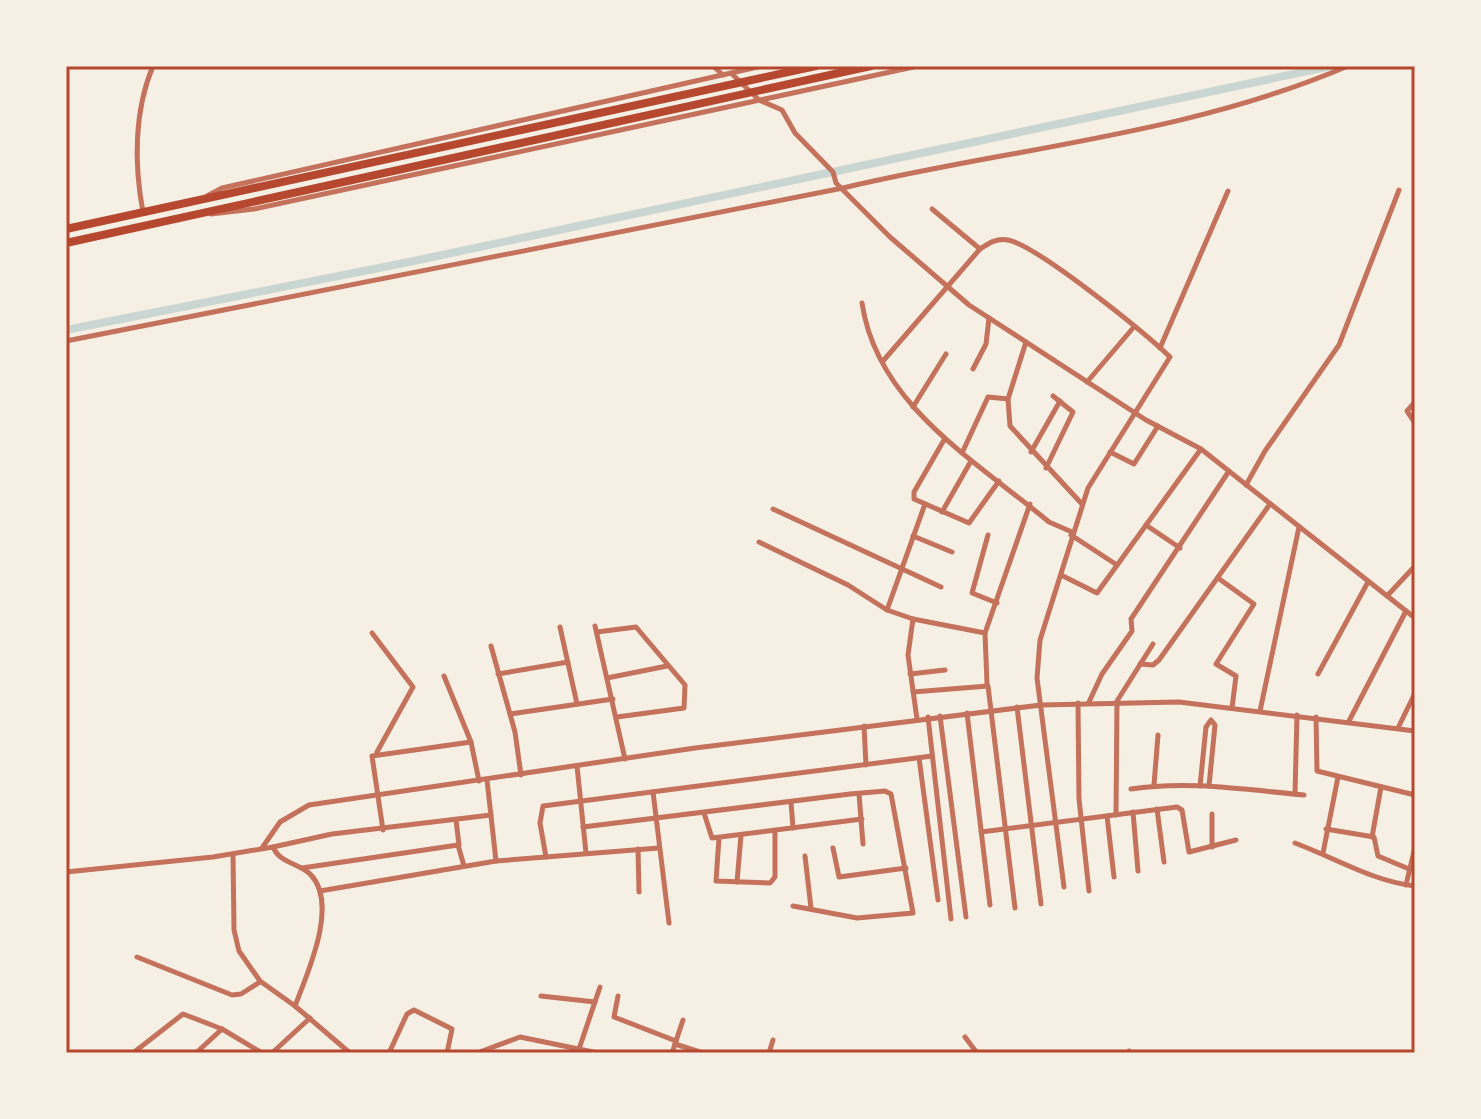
<svg xmlns="http://www.w3.org/2000/svg" width="1481" height="1119" viewBox="0 0 1481 1119" font-family="'Fira Sans',sans-serif">
<style>
.lines{fill:none;stroke-linecap:round;stroke-linejoin:round}
.canal{stroke:#c9d6d2;stroke-width:8}
.minor{stroke:#c5725c;stroke-width:5}
.trunk{stroke:#b5482f;stroke-width:8}
.neatline{fill:none;stroke:#b5482f;stroke-width:3}
</style>
<rect width="100%" height="100%" fill="#f6efe4"/>
<g class="lines">
<path class="canal" d="M66 330 409 262 1331 66"/>
<g class="minor">
<path d="M713 66 723 75"/>
<path d="M732 74 759 100 782 110 795 133 833 172 836 183 890 237 969 305 1146 420 1201 449 1415 618"/>
<path d="M207 196 222 188 762 66"/>
<path d="M932 209 980 249"/>
<path d="M143 212C134 165 134 111 153 66"/>
<path d="M211 214 254 209 918 66"/>
<path d="M862 303C877 405 976 461 1049 522L1072 532"/>
<path d="M66 341 843 188C1011 148 1187 135 1348 66"/>
<path d="M1026 342 1008 399 1010 426 1081 503"/>
<path d="M1160 348 1228 191"/>
<path d="M883 361 980 249C989 243 996 238 1008 240 1038 246 1145 333 1170 357L1088 488 1040 640 1037 678 1064 887"/>
<path d="M973 369 986 344 989 318"/>
<path d="M1087 382 1133 328"/>
<path d="M1415 402 1407 411 1415 423"/>
<path d="M913 407 946 354"/>
<path d="M944 440 914 492V499L969 523 999 481"/>
<path d="M1031 452 1060 401"/>
<path d="M1110 452 1134 464 1158 426"/>
<path d="M962 453 988 397 1008 399"/>
<path d="M1046 468 1073 412 1053 396"/>
<path d="M1246 485 1265 451 1339 345 1399 190"/>
<path d="M773 509 941 587"/>
<path d="M942 512 971 461"/>
<path d="M1146 525 1180 548"/>
<path d="M988 535 972 593 997 603"/>
<path d="M1071 535 1117 565"/>
<path d="M913 536 952 552"/>
<path d="M759 542 848 585 887 610 913 619 985 633 1030 504"/>
<path d="M1061 575 1097 593 1201 449"/>
<path d="M1218 578 1254 604 1216 664 1236 676 1232 708"/>
<path d="M1387 596 1415 566"/>
<path d="M887 610 925 504"/>
<path d="M913 619 908 655 917 719"/>
<path d="M595 626 625 759"/>
<path d="M560 627 577 704"/>
<path d="M597 632 636 627 685 685 684 708 617 717"/>
<path d="M372 633 413 687 377 752"/>
<path d="M985 633 987 684"/>
<path d="M491 646 515 732 521 775"/>
<path d="M1140 664 1153 665 1159 660 1270 504"/>
<path d="M498 674 568 662"/>
<path d="M910 674 945 670"/>
<path d="M1318 674 1368 582"/>
<path d="M444 676 471 742 479 781"/>
<path d="M607 678 667 666"/>
<path d="M913 692 988 686 1015 908"/>
<path d="M1089 702 1102 674 1132 631 1131 619 1229 471"/>
<path d="M1078 703 1079 799 1089 891"/>
<path d="M1017 707 1041 904"/>
<path d="M1260 711 1299 527"/>
<path d="M967 713 990 905"/>
<path d="M510 714 613 699"/>
<path d="M940 716 966 917"/>
<path d="M928 717 951 919"/>
<path d="M1316 717 1317 771 1415 795"/>
<path d="M1349 721 1406 611"/>
<path d="M864 726 866 765"/>
<path d="M1398 728 1415 693"/>
<path d="M919 758 938 900"/>
<path d="M577 766 586 853"/>
<path d="M487 780 496 861"/>
<path d="M1154 785 1158 735"/>
<path d="M1200 786 1206 727 1211 720 1215 725 1209 786"/>
<path d="M1131 789C1188 780 1247 790 1304 795"/>
<path d="M653 792 669 923"/>
<path d="M859 794 863 844"/>
<path d="M1295 794 1297 715"/>
<path d="M791 802 793 828"/>
<path d="M1157 809 1164 862"/>
<path d="M1133 812 1138 871"/>
<path d="M704 813 712 838 862 819"/>
<path d="M1212 814V847"/>
<path d="M1116 815 1117 701 1153 644"/>
<path d="M1107 816 1114 877"/>
<path d="M456 820 459 845"/>
<path d="M583 827 850 794 885 791 891 794 913 913 857 918 793 906"/>
<path d="M1326 829 1374 837 1378 856 1409 869"/>
<path d="M383 830 372 756 471 742"/>
<path d="M981 832 1177 807 1182 810 1189 852 1236 840"/>
<path d="M1372 837 1381 787"/>
<path d="M719 838 716 881 770 883 775 877V831"/>
<path d="M1295 843C1335 858 1372 881 1415 886"/>
<path d="M273 847 332 834 491 815"/>
<path d="M262 848 280 822 309 805 695 748 1041 705 1179 702 1415 731"/>
<path d="M833 848 839 877 906 868"/>
<path d="M638 849 639 892"/>
<path d="M1323 853 1338 777"/>
<path d="M233 854 234 930 239 951 260 981 295 1006 350 1053"/>
<path d="M805 856 811 908"/>
<path d="M546 857 540 823 543 806 932 756"/>
<path d="M302 868 458 845 464 866"/>
<path d="M66 872 213 857 273 847C280 864 300 863 311 875 339 905 307 974 295 1006"/>
<path d="M737 882 741 835"/>
<path d="M1406 885 1415 847"/>
<path d="M320 891 496 861 659 848"/>
<path d="M137 957 232 995 241 994 260 982"/>
<path d="M541 996 595 1002"/>
<path d="M618 996 614 1017 676 1041"/>
<path d="M965 1037 977 1053"/>
<path d="M675 1044 703 1053"/>
<path d="M579 1049 600 987"/>
<path d="M1129 1051 1130 1053"/>
<path d="M133 1053 183 1014 222 1029 262 1053"/>
<path d="M196 1053 222 1029"/>
<path d="M272 1053 310 1018"/>
<path d="M389 1053 407 1014 414 1010 452 1029 447 1053"/>
<path d="M477 1053 520 1037 598 1053"/>
<path d="M672 1053 683 1020"/>
<path d="M769 1053 773 1040"/>
</g>
<g class="trunk">
<path d="M66 229 816 66"/>
<path d="M66 243 871 66"/>
</g>
</g>
<rect width="1481" height="1119" fill="none" stroke="#f6efe4" stroke-width="136"/>
<rect x="68" y="68" width="1345" height="983" class="neatline"/>
</svg>
